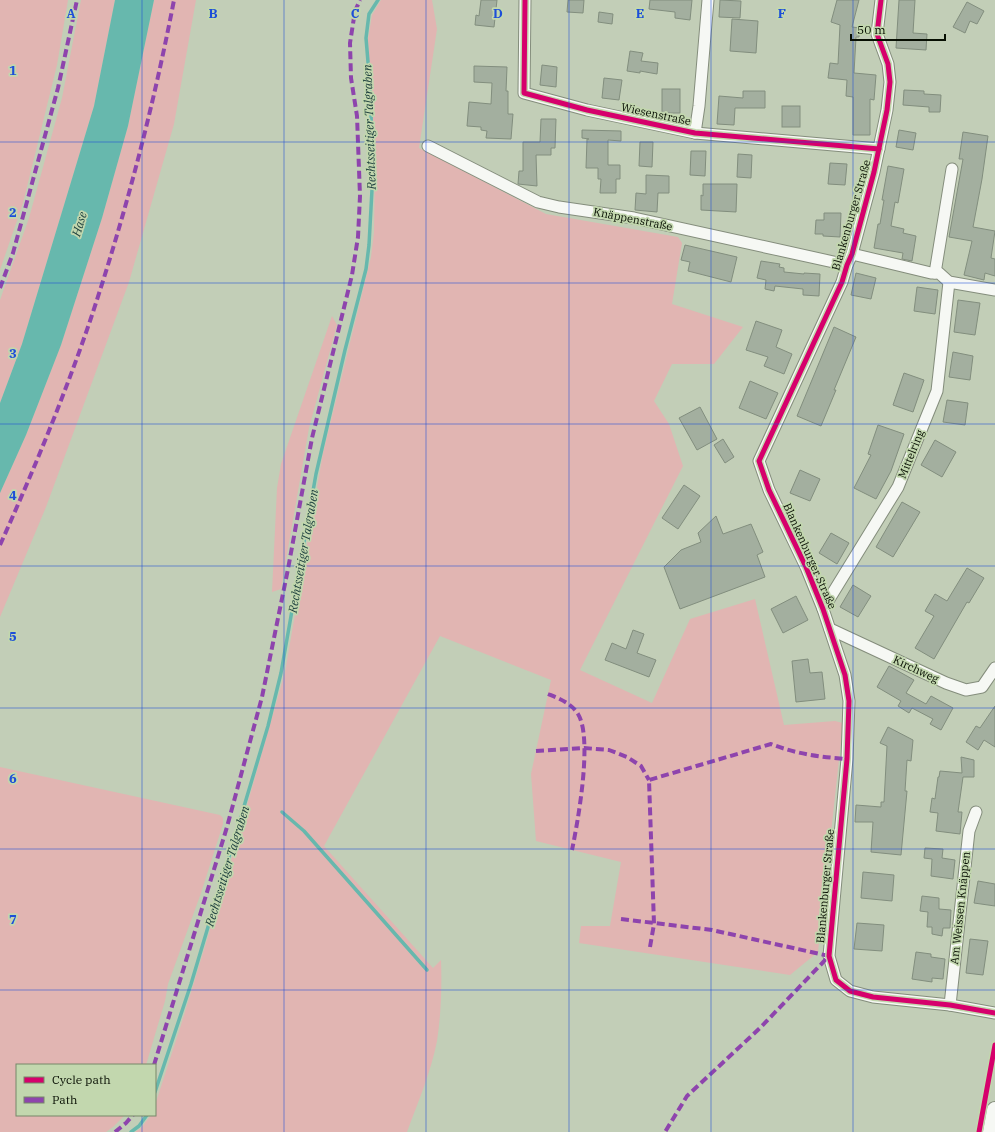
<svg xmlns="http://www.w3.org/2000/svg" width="995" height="1132" viewBox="0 0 995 1132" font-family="'IBM Plex Serif',serif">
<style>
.green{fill:#e1b5b2}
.water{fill:#67b8ad}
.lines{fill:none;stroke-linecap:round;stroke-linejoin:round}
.stream{stroke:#67b8ad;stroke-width:3.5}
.building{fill:#a3af9f;stroke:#828e7e}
.street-casing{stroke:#848d7c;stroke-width:13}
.secondary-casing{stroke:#848d7c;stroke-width:18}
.street{stroke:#f6f8f4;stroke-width:11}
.secondary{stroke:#f6f8f4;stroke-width:16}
.quiet{stroke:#8e44ad;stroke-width:4;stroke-dasharray:8 4;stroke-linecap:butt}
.cycleway-casing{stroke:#c2d7ae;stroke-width:8}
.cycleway{stroke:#d6006c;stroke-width:5}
.grid{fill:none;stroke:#1d4ed8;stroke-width:1;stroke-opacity:0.55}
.labels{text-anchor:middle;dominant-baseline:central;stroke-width:3.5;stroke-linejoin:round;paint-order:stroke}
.street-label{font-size:11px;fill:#070e02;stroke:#c2d7ae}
.water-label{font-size:12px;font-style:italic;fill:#214340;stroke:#c2d7ae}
.grid-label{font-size:13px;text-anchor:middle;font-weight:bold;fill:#1d4ed8;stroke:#c2d7ae;stroke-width:3.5;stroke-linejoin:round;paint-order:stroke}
</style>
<rect width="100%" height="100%" fill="#c2ceb7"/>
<g class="green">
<path d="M0 0H68L57 65 23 203 0 270Z"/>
<path d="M81 0H115L94 106 22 344 0 403V300L29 218 62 98Z"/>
<path d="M154 0H196L174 124 129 282 46 507 0 617V493L26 435 61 345 102 218 128 126Z"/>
<path d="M381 0H432L437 29 419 148 546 214 678 237 682 243 672 304 743 327 714 364H672L654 401 669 424 683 466 580 670 652 703 690 619 755 599 784 725 835 721 843 723 818 952 790 975 579 943 581 926H610L621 862 536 841 531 774 551 680 440 636 324 846 433 968 441 960C442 987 441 1015 437 1041 431 1072 418 1102 407 1132H135L141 1128 151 1115H155V1105L181 1025 234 851 285 672 323 453 371 257 374 232 375 159 368 39 372 15Z"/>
<path d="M332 316 337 325 309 428 281 589 272 592 277 488 281 464Z"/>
<path d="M0 767 220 815 223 818V824L201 893 168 984 165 1001 146 1065H17V1115H125L113 1127 106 1132H0Z"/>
</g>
<path class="water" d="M115 0H154L128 126 102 218 61 345 26 435 0 493V403L22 344 94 106Z"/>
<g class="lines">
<g class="stream">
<path d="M282 812 304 831 427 970"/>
<path d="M155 1092 191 984 268 726 281 673 316 474 345 350 366 269 369 245 373 171 370 86 366 38 369 14 378 0"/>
<path d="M131 1132 139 1126 147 1115"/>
</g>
</g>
<g class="building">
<path d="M481 0H497L494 27 475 25 476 15 479 16Z"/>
<path d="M568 0H584L583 13 567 12Z"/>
<path d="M650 0H692L690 20 675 18V12L649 9Z"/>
<path d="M720 0 741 1 740 18 719 17Z"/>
<path d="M837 0H859L852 27 860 28 859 37H856L854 73 876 75 874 100 870 99V135H853V97L846 96 847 80 828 78 830 63 838 64 840 25 831 22Z"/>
<path d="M899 0H915L913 33 927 34 926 50 896 48Z"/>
<path d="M967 2 984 11 977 24 970 21 965 33 953 27Z"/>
<path d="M599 12 613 14 612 24 598 22Z"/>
<path d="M732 19 758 21 756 53 730 51Z"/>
<path d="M630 51 643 53 641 61 658 63 657 74 640 71V73L627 71Z"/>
<path d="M542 65 557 67 556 87 540 85Z"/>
<path d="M474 66 507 67 506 91H508V114H513L511 139 486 138 487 131 481 130V127L467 126 469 102 491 104 492 83 474 82Z"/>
<path d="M604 78 622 80 619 100 602 98Z"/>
<rect x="662" y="89" width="18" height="24"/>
<path d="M904 90 924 91V94L941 95 940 112H929V107L903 105Z"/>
<path d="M743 91H765V108H735L734 125 717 124 719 96 743 98Z"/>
<rect x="782" y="106" width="18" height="21"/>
<path d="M541 119H556L555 148H551V155H536L537 186 518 184 519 171H523V142H540Z"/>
<path d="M582 130 621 131V141L608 140V165H620V179H616V193H600L601 179H598V168H586L587 139H589L582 138Z"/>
<path d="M899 130 916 133 913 150 896 147Z"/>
<path d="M963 132 988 136 982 179 973 227 995 231 991 258 995 259V276L985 273 984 280 964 275 972 241 949 237 963 159H959Z"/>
<path d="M640 142H653L652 167 639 166Z"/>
<path d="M691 151H706L705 176 690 175Z"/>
<path d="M738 154 752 155 751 178 737 177Z"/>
<path d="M830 163 847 164 845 185 828 184Z"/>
<path d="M888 166 904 169 898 203 895 202 891 226 904 229 903 233 916 236 912 261 902 259 903 253 874 248 878 224H880L884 200H882Z"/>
<path d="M646 175 669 176V193H658L657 212 635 210 636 193 646 194Z"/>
<path d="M703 184H737L736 212 701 210V195L703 196Z"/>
<path d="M824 213H841L840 237 823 236V234H815L816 220H824Z"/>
<path d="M685 245 737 257 731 282 688 271 690 262 681 260Z"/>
<path d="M761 261 780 264 779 267 784 268V272L804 274V273L820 274 819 296 803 295V289L775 286 774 291 765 289 766 280 757 278Z"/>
<path d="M856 273 876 278 871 299 851 295Z"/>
<path d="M917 287 938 290 935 314 914 311Z"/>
<path d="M958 300 980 303 975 335 954 332Z"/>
<path d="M756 321 782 330 776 347 792 354 784 374 764 366 768 357 746 350Z"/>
<path d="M834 327 856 337 834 390H836L821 426 797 416Z"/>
<path d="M953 352 973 356 970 380 949 377Z"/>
<path d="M904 373 924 380 913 412 893 405Z"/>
<path d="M750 381 778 393 766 419 739 408Z"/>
<path d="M947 400 968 403 965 425 943 422Z"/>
<path d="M700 407 717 439 697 450 679 418Z"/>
<path d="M878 425 904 434 891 471 876 499 854 488 871 455 868 454Z"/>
<path d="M723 439 734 457 725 463 714 445Z"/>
<path d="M935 440 956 452 942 477 921 465Z"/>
<path d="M800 470 820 479 810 501 790 493Z"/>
<path d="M684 485 700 496 678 529 662 518Z"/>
<path d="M902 502 920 512 893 557 876 547Z"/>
<path d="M716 516 723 534 751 524 763 552 757 555 765 577 680 609 664 567 681 550 701 542 698 533Z"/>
<path d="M831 533 849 543 837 564 819 553Z"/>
<path d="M967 568 984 578 969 603 967 602 934 659 915 648 934 616 925 611 935 594 947 601Z"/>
<path d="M853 585 871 596 858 617 840 607Z"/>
<path d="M796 596 808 620 783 633 771 609Z"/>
<path d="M633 630 644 634 637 653 656 660 649 677 605 660 612 643 626 649Z"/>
<path d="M808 659 810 673 822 672 825 699 796 702 792 661Z"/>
<path d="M889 666 914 680 906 693 926 704 931 696 953 708 941 730 930 724 933 719 912 708 909 713 898 706 901 701 877 687Z"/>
<path d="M995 706V747L984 740 978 750 966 742 976 726 980 728Z"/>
<path d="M888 727 913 740 911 761 907 760 905 791H907L901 855 871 852 873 822H855L856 805 881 807V802H884L887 746 880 743Z"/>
<path d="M961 757 974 760V777H963L958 812H962L960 834 936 831 938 813 930 812 932 798 935 799 938 777H939L940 771 962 773Z"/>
<path d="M925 848 943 849 942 858 955 860 953 879 931 876 932 859 924 858Z"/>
<path d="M863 872 894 875 892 901 861 898Z"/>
<path d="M978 881 995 884V906L974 903Z"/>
<path d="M922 896 939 898V909L951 910 950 928H943L942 936 932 934V927H927L928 912 920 911Z"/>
<path d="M857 923 884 925 882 951 854 949Z"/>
<path d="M970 939 988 941 983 975 966 973Z"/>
<path d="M916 952 931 954V957L945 959 943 979 932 978V982L912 979Z"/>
</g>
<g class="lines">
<g class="street-casing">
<g id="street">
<path d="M525 0 524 93 587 110 695 133 879 149"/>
<path d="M881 0 877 34 888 64 890 82 887 110 874 172 852 254 847 265 842 282 759 461 769 490 806 567 823 609 845 675 849 701 847 759 829 956 836 980 850 991 873 997 950 1005 995 1013"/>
<path d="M695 133 699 106 708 0"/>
<path d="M428 146 538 202 559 207 634 218 847 265"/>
<path d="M852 254 931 273H939L949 282 995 290"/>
<path d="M935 273 952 169"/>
<path d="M823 609 898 487 937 391 949 282"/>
<path d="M830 629 946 683 966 690 982 687 995 668"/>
<path d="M950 1005 969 831 976 812"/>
</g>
</g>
<g class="secondary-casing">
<path id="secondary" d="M991 1132 995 1110"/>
</g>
<use href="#street" class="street"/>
<use href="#secondary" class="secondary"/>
<g class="quiet">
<path d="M0 288 13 253 58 88 77 0"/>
<path d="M0 545C33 472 64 397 90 321 125 216 153 109 174 0"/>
<path d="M548 694C560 699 571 703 578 714 593 738 578 821 572 850"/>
<path d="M536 751 584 748 609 750 627 757 641 766 649 780"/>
<path d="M621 919 712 930 829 956 761 1027 687 1096 665 1132"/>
<path d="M650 947 654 924 649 780 771 744C796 754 820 757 847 759"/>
<path d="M154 1065 227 827 262 697 288 569 312 438 352 275 358 237 360 196 357 116 351 78 350 43 355 11 360 0"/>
<path d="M115 1132 126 1123 133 1115"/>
</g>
<g class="cycleway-casing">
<g id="cycleway">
<path d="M525 0 524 93 587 110 695 133 879 149"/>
<path d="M881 0 877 34 888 64 890 82 887 110 874 172 852 254 847 265 842 282 759 461 769 490 806 567 823 609 845 675 849 701 847 759 829 956 836 980 850 991 873 997 950 1005 995 1013"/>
<path d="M979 1132 995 1045"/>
</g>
</g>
<use href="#cycleway" class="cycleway"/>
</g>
<path class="grid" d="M142 0V1065M284 0V1132M426 0V1132M569 0V1132M711 0V1132M853 0V1132M0 142H995M0 283H995M0 424H995M0 566H995M0 708H995M0 849H995M0 990H995M142 1115V1132"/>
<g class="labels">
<g class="street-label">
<text transform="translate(656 114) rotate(12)">Wiesenstraße</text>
<text transform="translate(851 215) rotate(-74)">Blankenburger Straße</text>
<text transform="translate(633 219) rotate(11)">Knäppenstraße</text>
<text transform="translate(911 454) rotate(-68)">Mittelring</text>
<text transform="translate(810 556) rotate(66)">Blankenburger Straße</text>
<text transform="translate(916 669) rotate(25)">Kirchweg</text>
<text transform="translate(825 886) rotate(-85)">Blankenburger Straße</text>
<text transform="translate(960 908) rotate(-84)">Am Weissen Knäppen</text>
</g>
<g class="water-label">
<text transform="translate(369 127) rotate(-92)">Rechtsseitiger Talgraben</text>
<text transform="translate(79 224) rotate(-73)">Hase</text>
<text transform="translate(303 551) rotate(-80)">Rechtsseitiger Talgraben</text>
<text transform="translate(227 866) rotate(-73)">Rechtsseitiger Talgraben</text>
</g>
</g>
<g class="grid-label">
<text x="71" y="18">A</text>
<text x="213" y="18">B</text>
<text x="355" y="18">C</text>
<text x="498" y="18">D</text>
<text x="640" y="18">E</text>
<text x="782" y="18">F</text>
<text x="13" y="75">1</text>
<text x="13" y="217">2</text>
<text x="13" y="358">3</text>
<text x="13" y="500">4</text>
<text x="13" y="641">5</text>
<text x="13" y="783">6</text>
<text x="13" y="924">7</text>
</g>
<rect x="16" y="1064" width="140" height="52" fill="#c2d7ae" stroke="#778769"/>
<rect x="24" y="1077" width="20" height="6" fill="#d6006c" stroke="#778769"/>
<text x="52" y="1084" font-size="12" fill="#070e02">Cycle path</text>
<rect x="24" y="1097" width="20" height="6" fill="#8e44ad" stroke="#778769"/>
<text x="52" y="1104" font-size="12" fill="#070e02">Path</text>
<path d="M851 34v6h94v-6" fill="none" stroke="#070e02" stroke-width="2"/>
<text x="857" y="34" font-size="12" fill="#070e02" stroke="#c2d7ae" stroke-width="3" paint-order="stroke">50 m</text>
</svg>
